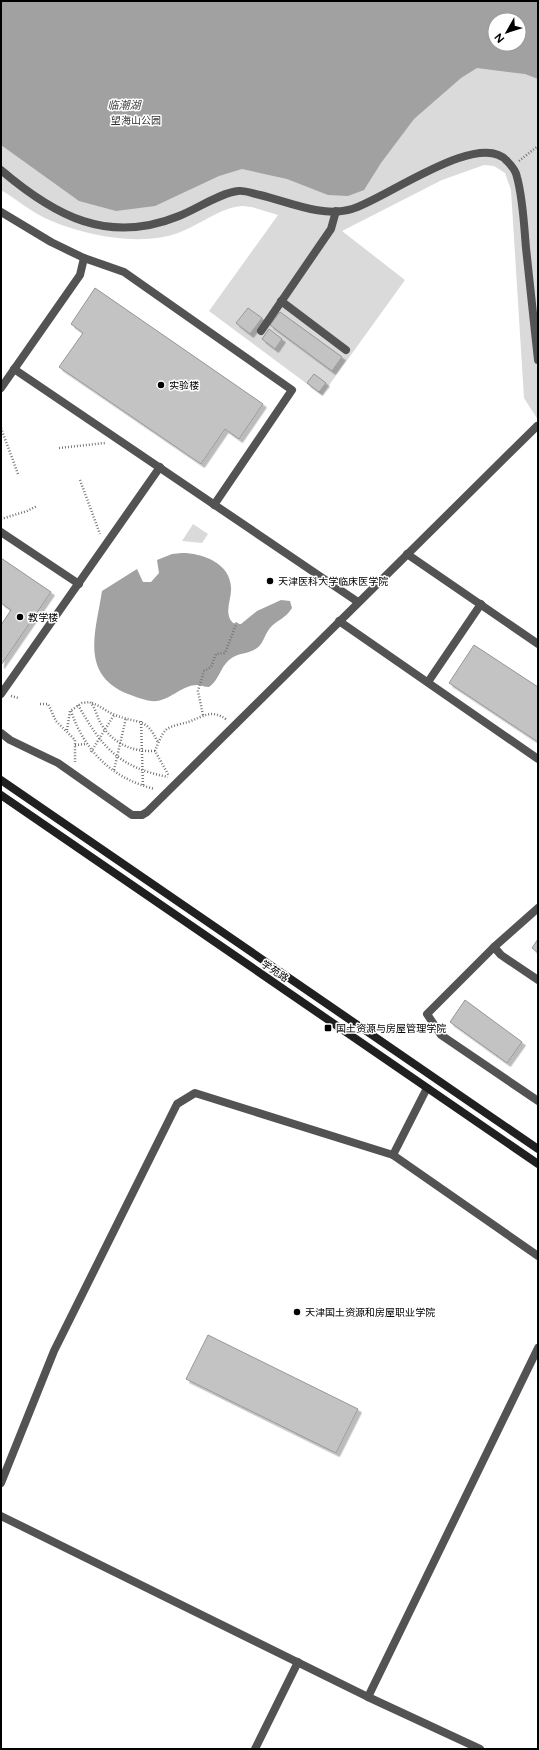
<svg xmlns="http://www.w3.org/2000/svg" width="539" height="1750" viewBox="0 0 539 1750" font-family="Figtree,'Noto Sans SC',sans-serif">
<style>
.green{fill:#dadada;fill-rule:evenodd}
.water{fill:#a1a1a1;fill-rule:evenodd}
.building{fill:#c3c3c3;stroke:#979797;filter:url(#shadow)}
.lines{fill:none;stroke-linecap:round;stroke-linejoin:round}
.path{stroke:#757575;stroke-width:2.5;stroke-dasharray:1 2;stroke-linecap:butt}
.lane{stroke:#535353;stroke-width:8}
.street{stroke:#535353;stroke-width:8}
.secondary{stroke:#202020;stroke-width:8}
.poi-dot{fill:#000;stroke:#fff;stroke-width:1.5}
.labels{text-anchor:middle;dominant-baseline:central;stroke-width:3;stroke-linejoin:round;paint-order:stroke}
.park-label{font-size:10px;fill:#313131;stroke:#fff}
.poi-label{font-size:10px;fill:#000;stroke:#fff;text-anchor:start}
.street-label{font-size:10px;fill:#000;stroke:#fff}
.water-label{font-size:11px;font-style:italic;fill:#424242;stroke:#fff}
</style>
<defs>
<filter id="shadow"><feDropShadow dx="3.5" dy="3.5" stdDeviation="0" flood-color="#0004"/></filter>
</defs>
<rect width="100%" height="100%" fill="#fff"/>
<g class="green">
<path d="M1 1H538V420L524 398 511 190 505 173 494 166 484 165 442 180 342 231 405 280 322 395 209 311 278 215C267 212 253 206 242 206 221 207 198 226 178 233 141 247 82 235 47 219 31 212 16 199 1 190ZM495 20H519V44H495Z"/>
<path d="M193 524 208 534 202 543 182 541Z"/>
</g>
<g class="water">
<path d="M1 1H538V79L525 74 477 68 461 78 414 119 381 163 364 190 348 196 328 195 287 179 242 169 219 176 155 206 116 211 79 201 1 145ZM495 20H519V44H495Z"/>
<path d="M182 553C202 553 230 563 231 587 232 599 223 613 233 623L241 624 257 611 281 600 290 601 292 608C285 619 277 620 270 628 264 635 264 643 257 648 248 655 240 651 229 660 220 668 219 680 209 687 205 687 200 685 197 685 183 685 171 699 157 701 148 702 136 697 128 694 79 674 96 631 102 591L137 569 143 582H151L159 573 157 560 172 554Z"/>
</g>
<g class="building">
<path d="M95 288 263 404 239 439 225 429 201 464 59 367 83 333 71 324Z"/>
<path d="M248 308 262 318 250 334 236 323Z"/>
<path d="M280 312 342 357 332 371 270 325Z"/>
<path d="M269 329 282 339 275 349 262 339Z"/>
<path d="M314 374 326 383 319 392 307 383Z"/>
<path d="M1 558 51 592 1 665V625L11 610 1 603Z"/>
<path d="M474 645 538 687V742L449 683Z"/>
<path d="M538 939V953L532 948Z"/>
<path d="M465 1000 522 1042 507 1063 450 1022Z"/>
<path d="M208 1335 358 1409 336 1453 186 1379Z"/>
</g>
<g class="lines">
<g class="path">
<path d="M519 161 538 146"/>
<path d="M1 428 18 474"/>
<path d="M59 448 105 443"/>
<path d="M80 480 100 534"/>
<path d="M1 519 27 511 37 506"/>
<path d="M11 696 18 698"/>
<path d="M92 703C101 706 107 712 115 715 138 724 147 717 158 743"/>
<path d="M40 704H48L56 721 75 740V762"/>
<path d="M78 705C102 747 118 767 168 777"/>
<path d="M71 711C85 752 113 779 155 789"/>
<path d="M203 715 198 691 204 671 211 667 216 654 225 653 237 622"/>
<path d="M141 721 143 786"/>
<path d="M67 730 70 711 82 703 90 702C95 707 97 716 100 722 112 743 131 752 155 751L169 776"/>
<path d="M75 745 86 744"/>
<path d="M155 751C158 744 161 734 167 729 173 725 182 724 188 722 203 717 211 708 227 720"/>
<path d="M91 752 114 715"/>
<path d="M114 770 126 718"/>
</g>
<g class="lane">
<path d="M1 170C55 216 108 245 179 216 197 209 220 193 238 191 245 190 254 194 260 195 289 202 323 218 352 209 384 200 479 129 507 161 511 165 516 171 517 177 523 199 524 225 526 248 530 285 534 323 538 360"/>
<path d="M1 212 51 242 84 258 80 275 1 388"/>
<path d="M84 258 124 272 292 390 214 505"/>
<path d="M281 301 346 350"/>
<path d="M261 331 331 229 336 211"/>
<path d="M14 369 358 602"/>
<path d="M1 532 79 584"/>
<path d="M407 554 538 644"/>
<path d="M339 621 538 759"/>
<path d="M428 682 481 604"/>
<path d="M1 694 160 467"/>
<path d="M1 733 10 740 58 763 132 815H142L147 812 537 426"/>
<path d="M393 1155 427 1088"/>
<path d="M1 1483 54 1351 177 1104 195 1093 393 1155 538 1256"/>
<path d="M1 1516 368 1697 538 1348"/>
<path d="M368 1697 480 1749"/>
<path d="M255 1749 298 1662"/>
</g>
<g class="street">
<path d="M538 908 494 947 427 1014 441 1035 538 1101"/>
<path d="M494 947 501 955 538 980"/>
</g>
<g class="secondary">
<path d="M1 780 538 1149"/>
<path d="M1 795 538 1164"/>
</g>
</g>
<g class="poi-dot">
<circle cx="161" cy="385" r="4"/>
<circle cx="270" cy="581" r="4"/>
<circle cx="20" cy="617" r="4"/>
<rect x="324" y="1024" width="8" height="8" rx="2"/>
<circle cx="297" cy="1312" r="4"/>
</g>
<g class="labels">
<g class="park-label">
<text x="136" y="120">望海山公园</text>
</g>
<g class="poi-label">
<text x="169" y="385">实验楼</text>
<text x="278" y="581">天津医科大学临床医学院</text>
<text x="28" y="617">教学楼</text>
<text x="336" y="1028">国土资源与房屋管理学院</text>
<text x="305" y="1312">天津国土资源和房屋职业学院</text>
</g>
<g class="street-label">
<text transform="translate(275 971) rotate(34)">学苑路</text>
</g>
<g class="water-label">
<text x="124" y="105">临潮湖</text>
</g>
</g>
<rect width="539" height="1750" fill="none" stroke="#000000" stroke-width="4"/>
<g transform="translate(507 32) rotate(231)"><circle r="19" fill="#ffffff" stroke="#999999"/>
<path d="M0-3L7 15L0 10L-7 15Z" fill="#000000"/>
<text y="-6" font-size="11" font-weight="bold" text-anchor="middle" fill="#000000">N</text>
</g>
</svg>
